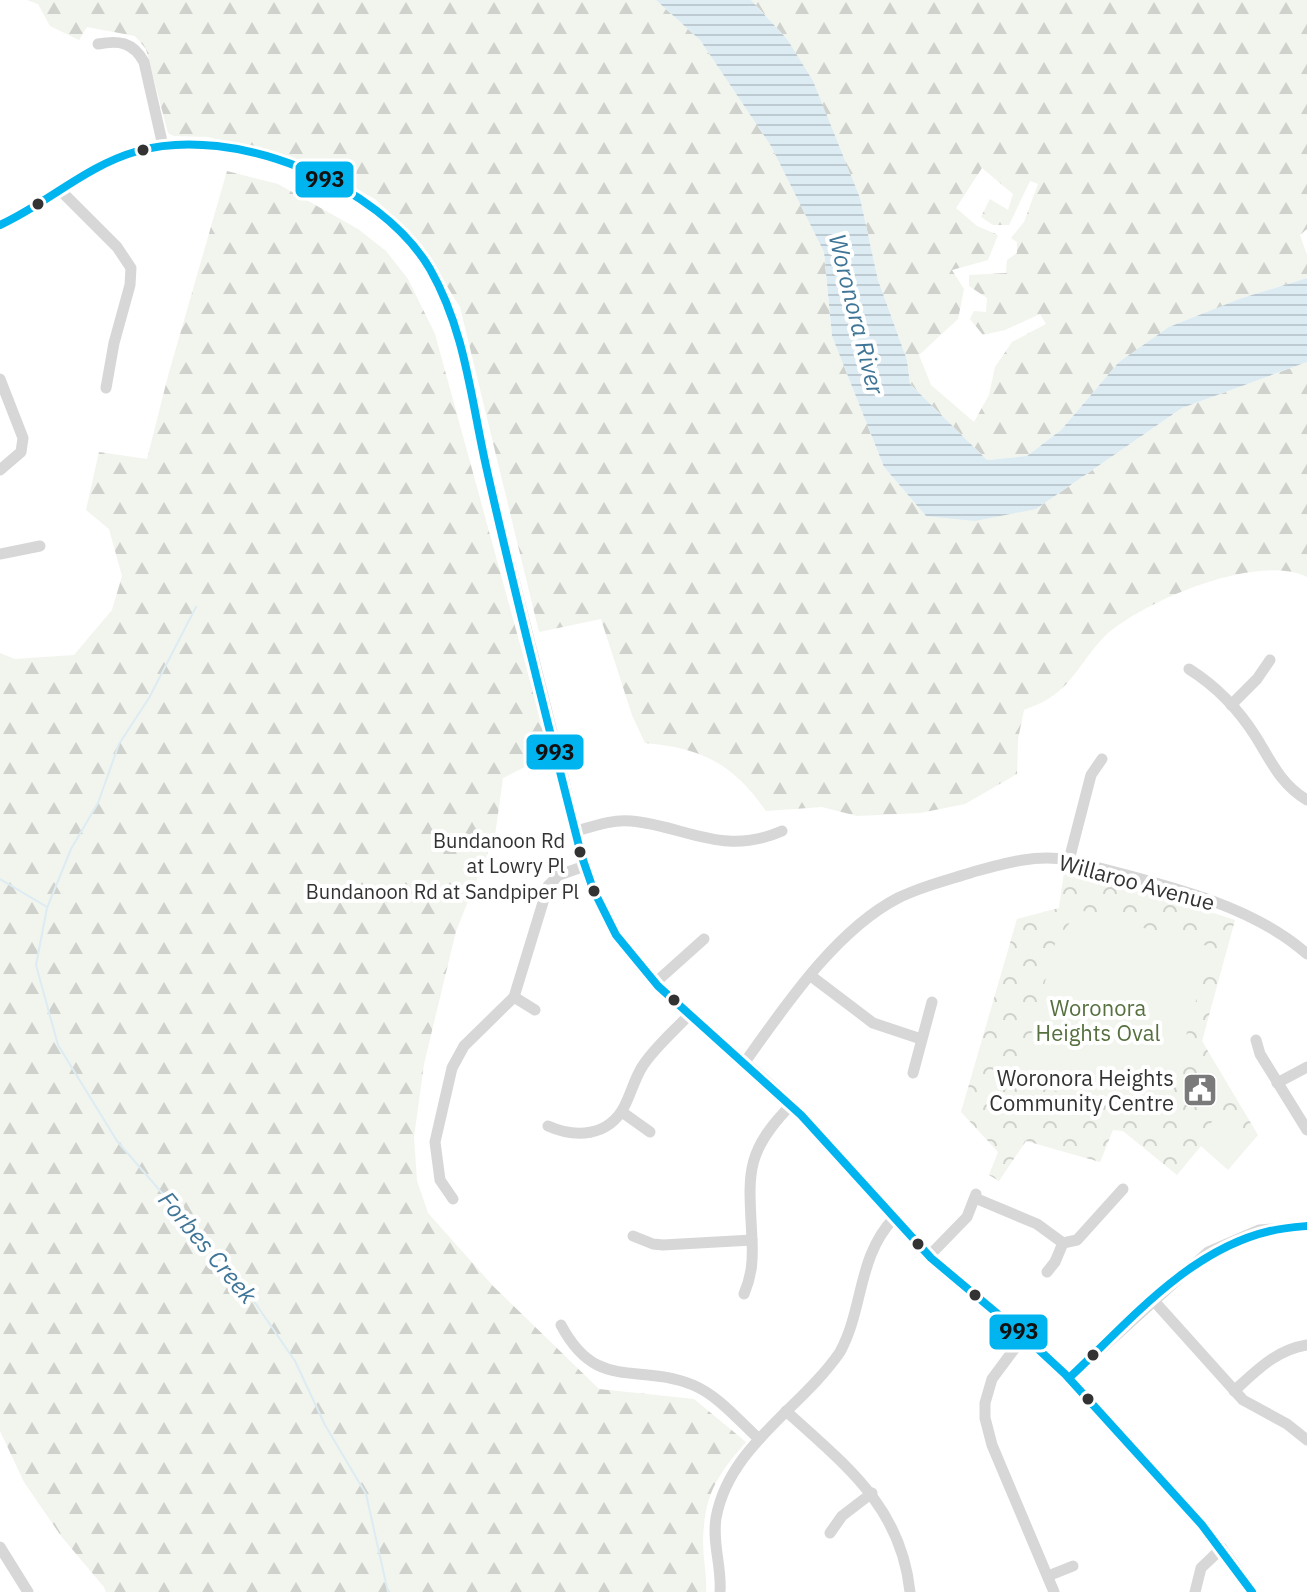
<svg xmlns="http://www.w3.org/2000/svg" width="1307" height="1592" viewBox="0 0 1307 1592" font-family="'IBM Plex Sans',sans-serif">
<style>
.forest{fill:url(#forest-firs);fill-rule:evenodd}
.park{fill:url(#park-crowns)}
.pitch{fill:#f1f5ed}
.water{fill:url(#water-rules)}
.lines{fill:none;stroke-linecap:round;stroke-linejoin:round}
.stream{stroke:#ddebf3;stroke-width:2}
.minor{stroke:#d7d7d7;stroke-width:11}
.bus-1-casing{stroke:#fff;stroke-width:14}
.bus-1{stroke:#00b5ef;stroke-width:8}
.bus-dot{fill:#333;stroke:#fff;stroke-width:3}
.labels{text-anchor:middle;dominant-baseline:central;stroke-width:8;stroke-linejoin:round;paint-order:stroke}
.bus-label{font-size:20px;fill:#333;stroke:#fff;text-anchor:end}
.street-label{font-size:22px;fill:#333;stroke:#fff}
.park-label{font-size:22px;fill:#56703f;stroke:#fff}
.poi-label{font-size:22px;fill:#333;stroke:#fff;text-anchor:end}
.water-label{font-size:24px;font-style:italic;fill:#3f7597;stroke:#fff}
.line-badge{stroke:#fff;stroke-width:3}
.pale-badge-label{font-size:22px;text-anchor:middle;font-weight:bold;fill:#111}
</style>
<defs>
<pattern id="forest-firs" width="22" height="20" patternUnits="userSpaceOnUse" patternTransform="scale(2)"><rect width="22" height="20" fill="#f1f5ed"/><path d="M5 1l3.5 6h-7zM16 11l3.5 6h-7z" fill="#cfd2cc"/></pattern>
<pattern id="park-crowns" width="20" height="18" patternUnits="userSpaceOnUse" patternTransform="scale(2)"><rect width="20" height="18" fill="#f1f5ed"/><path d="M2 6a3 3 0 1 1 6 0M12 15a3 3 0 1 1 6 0" fill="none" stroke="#cfd2cc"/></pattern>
<pattern id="water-rules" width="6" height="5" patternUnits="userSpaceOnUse" patternTransform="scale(2)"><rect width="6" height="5" fill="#ddebf3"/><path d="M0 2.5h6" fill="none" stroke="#becad1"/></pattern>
</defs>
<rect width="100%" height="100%" fill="#fff"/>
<g class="forest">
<path d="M27 0H656L700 40 771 146 824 252 832 336 884 467 926 516 1036 509 1182 408 1307 362V577C1259 552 1140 602 1104 637 1085 656 1073 683 1051 697 1043 703 1033 706 1024 710L1018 739 1017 774 965 804 920 813 857 816 822 807 766 811C733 764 703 748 645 743L632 715 601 619 539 632 460 307 423 248 375 199 322 170 209 137 174 136 168 133 146 49 135 36 87 27 79 40 50 26 38 4Z"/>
<path d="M751 0H1307V229L1300 235 1307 255V278L1242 298 1119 362 1061 430 1027 456 987 460 910 384 907 360 878 280 860 198 787 39ZM982 168 1013 194 1008 210 990 199 981 217 993 225H1009L1030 181 1038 184 1024 222 1011 238 1017 242V253L1007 260 1006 273 969 275V286L987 298 986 312 974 311 970 319 983 335 1005 330 1040 314 1046 324 1012 342 995 367 989 395 974 422 931 385 919 355 958 319 964 289 952 270 988 260 998 235 977 226 956 208Z"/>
<path d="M227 171 278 184 358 229 386 251 408 279 435 334 550 754 503 778 495 835 456 931 424 1064 414 1137 417 1181 428 1213 493 1286 599 1389 694 1399 746 1442C716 1476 704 1496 703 1542 703 1559 707 1575 706 1592H106L104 1587 61 1536 24 1482 0 1431V653L15 659 74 655 112 610 122 576 109 529 86 510 99 452 147 459 168 376Z"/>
</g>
<path class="park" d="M1065 865 1235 920 1202 1041 1258 1135 1228 1170 1201 1146 1177 1175 1123 1131 1113 1130 1100 1162 1026 1141 999 1181 989 1175 998 1152 961 1112 1017 919 1059 908Z"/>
<g class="pitch">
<path d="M1080 910 1211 947 1162 1121 1019 1081 1056 940Z"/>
<path d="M1216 1117 1246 1145 1233 1160 1203 1132Z"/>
</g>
<path class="water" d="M656 0H751L787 39 813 81 860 198 878 280 907 360 910 384 987 460 1027 456 1061 430 1119 362 1169 327 1242 298 1307 278V362L1182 408 1036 509 975 521 926 516 884 467 832 336 824 252 771 146 700 40Z"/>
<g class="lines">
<g class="stream">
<path d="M196 607 149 698 119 744 98 803 71 849 47 908 36 965 58 1045 117 1141 247 1291 295 1361 325 1425 366 1494 388 1592"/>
<path d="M0 879 47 907"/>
</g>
<g class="minor">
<path d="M98 44C119 40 133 42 144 62L163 146"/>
<path d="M61 191 117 247 131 268 130 285 114 343 106 388"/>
<path d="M0 225C39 209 71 180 109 161 188 123 312 159 378 211 465 281 463 367 486 467 510 566 535 665 560 764 572 811 579 862 600 906 638 987 719 1035 781 1095 835 1146 879 1206 931 1258 964 1291 1003 1316 1037 1347 1076 1382 1110 1423 1145 1462 1183 1504 1223 1544 1252 1592"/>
<path d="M0 379 23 438 21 452 0 470"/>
<path d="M0 554 40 546"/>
<path d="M1189 669C1216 686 1239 710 1256 737 1271 761 1281 785 1307 800"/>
<path d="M1231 705 1257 679 1270 660"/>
<path d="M577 831C594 826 613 819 631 821 686 826 723 857 782 831"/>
<path d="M1069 860 1091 775 1102 759"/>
<path d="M811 976 873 1023 921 1039"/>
<path d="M656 982 704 939"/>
<path d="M514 997 535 1010"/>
<path d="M1256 1040 1260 1054 1307 1130"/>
<path d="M745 1062C785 1006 836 930 898 898 922 886 948 880 973 872 1005 863 1036 854 1069 860 1146 881 1247 900 1307 954"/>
<path d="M913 1073 932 1002"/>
<path d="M1277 1083 1307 1067"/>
<path d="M622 1112 650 1132"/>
<path d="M548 1126C575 1138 608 1137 624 1107 631 1094 634 1080 642 1067 654 1048 673 1032 688 1016"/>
<path d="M975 1198 1037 1224 1063 1243 1077 1240 1123 1189"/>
<path d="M453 1199 440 1180 435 1142 452 1068 464 1046 514 997 548 886 559 875 585 866"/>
<path d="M633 1236 653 1244 663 1245 752 1240"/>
<path d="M929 1256 967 1217 976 1194"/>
<path d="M1047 1272 1055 1262 1063 1243"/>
<path d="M744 1294C752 1275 753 1260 752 1240 749 1175 743 1154 791 1105"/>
<path d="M1154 1301 1243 1400 1287 1424 1307 1440"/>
<path d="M561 1325C597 1393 637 1362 693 1385 719 1396 739 1421 759 1439"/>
<path d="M1024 1336 992 1379 985 1403V1418L992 1445 1054 1592"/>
<path d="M1069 1378 1208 1252 1259 1230 1307 1226"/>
<path d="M1234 1391C1257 1370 1276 1350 1307 1345"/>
<path d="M786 1411C845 1465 901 1506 910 1592"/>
<path d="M830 1533 842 1516 872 1493"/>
<path d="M0 1547 28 1592"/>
<path d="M1048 1576 1073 1566"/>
<path d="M720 1592C722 1567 712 1544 716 1518 729 1446 801 1409 840 1352 864 1308 857 1257 894 1218"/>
<path d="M1195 1592 1201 1568 1222 1548"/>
</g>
<g class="bus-1-casing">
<g id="bus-1">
<path d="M0 225C48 203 87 165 138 151 234 124 380 184 430 269 465 330 471 399 486 466 515 596 548 725 581 854L593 889 616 935 658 986 801 1115 931 1258 1024 1336 1065 1374 1202 1525 1252 1592"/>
<path d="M1069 1378C1128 1323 1188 1250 1270 1231 1282 1228 1295 1227 1307 1226"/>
</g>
</g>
<use href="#bus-1" class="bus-1"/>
</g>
<defs>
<g id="civic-square" transform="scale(1.8)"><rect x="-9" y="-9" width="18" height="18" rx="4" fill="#7a7a7a" stroke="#fff"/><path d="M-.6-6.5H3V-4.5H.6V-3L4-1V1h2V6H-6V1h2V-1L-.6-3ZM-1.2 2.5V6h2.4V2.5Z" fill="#fff"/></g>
</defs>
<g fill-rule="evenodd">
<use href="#civic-square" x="1200" y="1090"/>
</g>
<g class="bus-dot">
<circle cx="143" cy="150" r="7"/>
<circle cx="38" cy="204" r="7"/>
<circle cx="580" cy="852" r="7"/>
<circle cx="594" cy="891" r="7"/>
<circle cx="674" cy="1000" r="7"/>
<circle cx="918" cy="1244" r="7"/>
<circle cx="975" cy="1295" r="7"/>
<circle cx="1093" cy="1355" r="7"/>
<circle cx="1088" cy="1399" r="7"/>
</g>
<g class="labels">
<g class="bus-label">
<text x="565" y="840">Bundanoon Rd<tspan x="565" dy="25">at Lowry Pl</tspan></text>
<text x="579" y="891">Bundanoon Rd at Sandpiper Pl</text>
</g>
<g class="street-label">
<text transform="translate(1137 882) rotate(15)">Willaroo Avenue</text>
</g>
<g class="park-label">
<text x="1098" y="1007">Woronora<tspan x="1098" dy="25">Heights Oval</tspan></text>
</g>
<g class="poi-label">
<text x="1174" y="1077">Woronora Heights<tspan x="1174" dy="25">Community Centre</tspan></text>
</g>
<g class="water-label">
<text transform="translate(857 314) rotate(76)">Woronora River</text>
<text transform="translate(208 1247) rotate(50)">Forbes Creek</text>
</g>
</g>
<g class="line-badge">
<rect x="294" y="160" width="61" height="39" rx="8" fill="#00b5ef"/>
<rect x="525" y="733" width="60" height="38" rx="8" fill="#00b5ef"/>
<rect x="988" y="1313" width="61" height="38" rx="8" fill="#00b5ef"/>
</g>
<g class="pale-badge-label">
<text x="325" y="187">993</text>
<text x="555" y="760">993</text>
<text x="1019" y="1339">993</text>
</g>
</svg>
